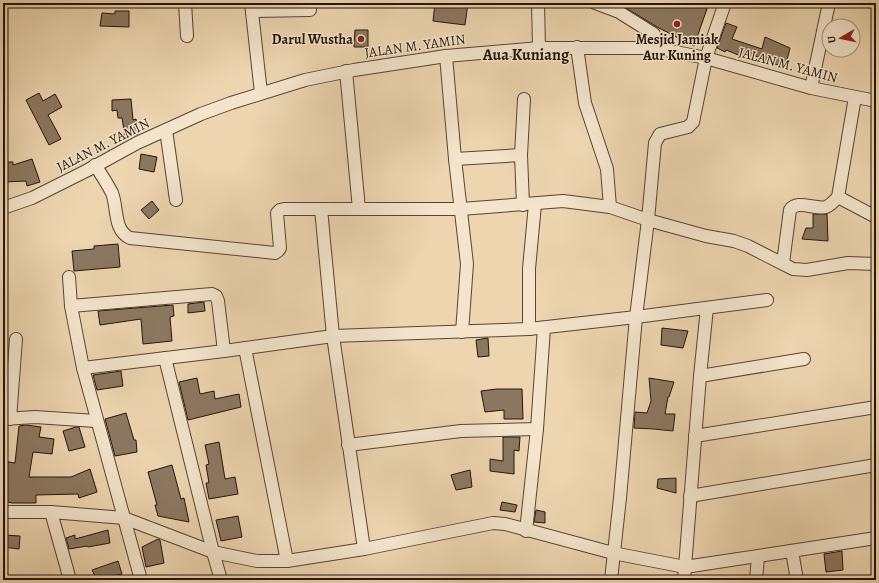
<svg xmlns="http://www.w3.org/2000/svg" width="879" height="583" viewBox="0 0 879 583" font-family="Alegreya,serif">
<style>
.building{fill:#8c7861;stroke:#25140c}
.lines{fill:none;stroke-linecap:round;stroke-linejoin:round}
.minor-casing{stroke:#574435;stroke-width:14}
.minor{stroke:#f3e4cb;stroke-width:12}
.poi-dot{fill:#8f2418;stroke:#f3e4cb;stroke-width:1.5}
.labels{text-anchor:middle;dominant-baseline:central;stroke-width:3;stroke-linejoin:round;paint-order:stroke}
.poi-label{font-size:14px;font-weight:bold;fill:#25140c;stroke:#f3e4cb;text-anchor:end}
.street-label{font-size:14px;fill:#25140c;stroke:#f3e4cb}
.quarter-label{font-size:16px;font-weight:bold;fill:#25140c;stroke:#f3e4cb}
</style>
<rect width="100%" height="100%" fill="#ecd5af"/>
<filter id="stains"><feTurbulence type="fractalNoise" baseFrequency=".005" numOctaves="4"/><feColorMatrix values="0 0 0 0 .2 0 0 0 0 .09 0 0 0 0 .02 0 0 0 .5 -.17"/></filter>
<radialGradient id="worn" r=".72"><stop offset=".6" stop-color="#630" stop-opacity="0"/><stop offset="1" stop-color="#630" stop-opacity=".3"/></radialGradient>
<g class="building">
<path d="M435 3H468L465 25 433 21Z"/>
<path d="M616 3H709L694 46 657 27 623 6Z"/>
<path d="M115 11H129V27L100 26 102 13 115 14Z"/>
<path d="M726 23 737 27 732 39 762 49 765 37 790 48 785 68 753 55 751 60 726 50 725 52 717 48Z"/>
<path d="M355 30H368V47H354Z"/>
<path d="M39 93 43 101 55 94 62 107 48 115 61 139 49 145 26 100Z"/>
<path d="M131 99 133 120 136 119 138 134 125 137 122 118H118L117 110 112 111V100Z"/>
<path d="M141 154 157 157 154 172 139 169Z"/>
<path d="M32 159 40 182 27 186 26 181 3 182V162H13V165Z"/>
<path d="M152 201 159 210 149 219 141 210Z"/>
<path d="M813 214H827L828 241 802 239 806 228H813Z"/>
<path d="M118 244 120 267 74 271 72 251 94 249V246Z"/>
<path d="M204 302 205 311 188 313V304Z"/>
<path d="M173 305 174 316 170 317 172 341 143 344 141 319 100 325 98 311Z"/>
<path d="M662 328 688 331 683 348 661 345Z"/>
<path d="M488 338 489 356 478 357 476 340Z"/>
<path d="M121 371 123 386 97 390 93 375Z"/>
<path d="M197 378 200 394 214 391 215 399 239 394 241 407 188 420 179 382Z"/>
<path d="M649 378 674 382 669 397H668L665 414H675L673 431 654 429 634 428 635 412 647 413 651 401Z"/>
<path d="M497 389H522L523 419H504V410L485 412 481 391Z"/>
<path d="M126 413 134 440H136L137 452 115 456 105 419Z"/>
<path d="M26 425 41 427 39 437 54 439 52 454 33 452 29 477H71L90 469 97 492 79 498 78 494 36 495V503H12L3 501V461L15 463 19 426Z"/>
<path d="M76 427H79L85 447 69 451 63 431Z"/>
<path d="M503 437H520L519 451 514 450V474L490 471V459L503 461Z"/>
<path d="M219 442 225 479 235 477 238 494 209 499 206 483H209L206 465 209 464 205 445Z"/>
<path d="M172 465 181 499 184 498 189 522 158 516 155 505H157L148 472Z"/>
<path d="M470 470 472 487 456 490 451 475Z"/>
<path d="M676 478V493L657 488 658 479Z"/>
<path d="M502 502 517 505 515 512 500 510Z"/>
<path d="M536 510 545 512V523L534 522Z"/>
<path d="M238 516 242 537 221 541 216 520Z"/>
<path d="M108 530 110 543 88 547 87 546 69 549 66 538 75 535V539Z"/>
<path d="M3 535 20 536 19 549 3 547Z"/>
<path d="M158 539 160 540 164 563 146 567 142 547Z"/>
<path d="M842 551 843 570 826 572 824 554Z"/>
<path d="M118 561 122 574 97 580 92 570Z"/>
</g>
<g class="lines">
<g class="minor-casing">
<g id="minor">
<path d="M185 3 187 36"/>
<path d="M251 3 261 93"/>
<path d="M538 3 539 48"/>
<path d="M595 3 619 12 654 34 655 48"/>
<path d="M252 11 310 10"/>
<path d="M577 47 585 103 607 169 610 207"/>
<path d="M446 56 455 159 467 264 462 332"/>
<path d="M346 71 359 209"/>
<path d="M811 88 829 3"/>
<path d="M166 130 176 200"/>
<path d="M455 159 521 155"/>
<path d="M95 165C101 174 107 183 112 193 118 208 113 230 130 238L275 253 278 251 280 248 277 213 280 210 284 209H461L563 201 610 207 648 220 706 236 734 241 748 246 793 269 807 270 848 263 876 264"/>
<path d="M838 197 876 217"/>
<path d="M523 205 521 155 524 99"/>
<path d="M3 208 32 198 86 171 137 143 201 114 231 103 305 80 354 70 446 56 539 48H655L706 58 811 88 876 101"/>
<path d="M321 209 333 336 364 549"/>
<path d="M783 263 790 210C797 199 815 210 826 207 831 205 834 201 838 197L855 97"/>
<path d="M69 277 71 306 83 368 141 580"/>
<path d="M71 306 212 294 216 296 218 301 224 351"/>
<path d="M529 329V269L535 204"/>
<path d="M245 348 287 561"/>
<path d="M165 358 213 552 221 580"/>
<path d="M83 368 224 351 333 336 529 329 636 317 767 300"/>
<path d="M700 376 804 359"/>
<path d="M3 419 35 417 96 421"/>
<path d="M10 419 16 339"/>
<path d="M695 436 876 407"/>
<path d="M348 445 461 431 537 429"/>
<path d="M690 496 876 465"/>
<path d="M7 512H51L124 518 213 552 257 561H287L364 549 493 523 505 524 613 553 685 567 876 538"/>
<path d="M51 512 70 580"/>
<path d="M526 531 537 429 544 328"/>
<path d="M792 551 797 580"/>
<path d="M611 580 620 498 636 317 648 220 655 143 660 134 688 127 693 122 706 58 725 3"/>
<path d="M684 580 700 376 707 308"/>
<path d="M756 580 758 557"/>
</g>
</g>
<use href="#minor" class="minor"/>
</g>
<g class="poi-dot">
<circle cx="677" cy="24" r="4"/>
<circle cx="361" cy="39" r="4"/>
</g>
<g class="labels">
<g class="poi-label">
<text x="353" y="39">Darul Wustha</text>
<text x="677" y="39" text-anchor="middle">Mesjid Jamiak<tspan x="677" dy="16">Aur Kuning</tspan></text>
</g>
<g class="street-label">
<text transform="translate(415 46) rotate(-8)">JALAN M. YAMIN</text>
<text transform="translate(788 65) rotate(15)">JALAN M. YAMIN</text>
<text transform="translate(103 145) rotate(-27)">JALAN M. YAMIN</text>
</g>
<g class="quarter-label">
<text x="526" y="55">Aua Kuniang</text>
</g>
</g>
<rect width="879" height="583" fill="none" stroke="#ecd5af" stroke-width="16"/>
<rect x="4" y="4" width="871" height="575" fill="none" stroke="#25140c" stroke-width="2"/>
<rect x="8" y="8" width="863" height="567" fill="none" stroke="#25140c"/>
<g transform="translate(841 38) rotate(261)"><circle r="19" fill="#f3e4cb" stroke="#a1917f"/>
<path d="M0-3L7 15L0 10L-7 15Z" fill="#8f2418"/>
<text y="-6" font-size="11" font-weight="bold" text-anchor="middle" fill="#25140c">U</text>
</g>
<rect width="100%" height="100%" filter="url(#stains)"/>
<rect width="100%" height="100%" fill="url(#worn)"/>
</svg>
